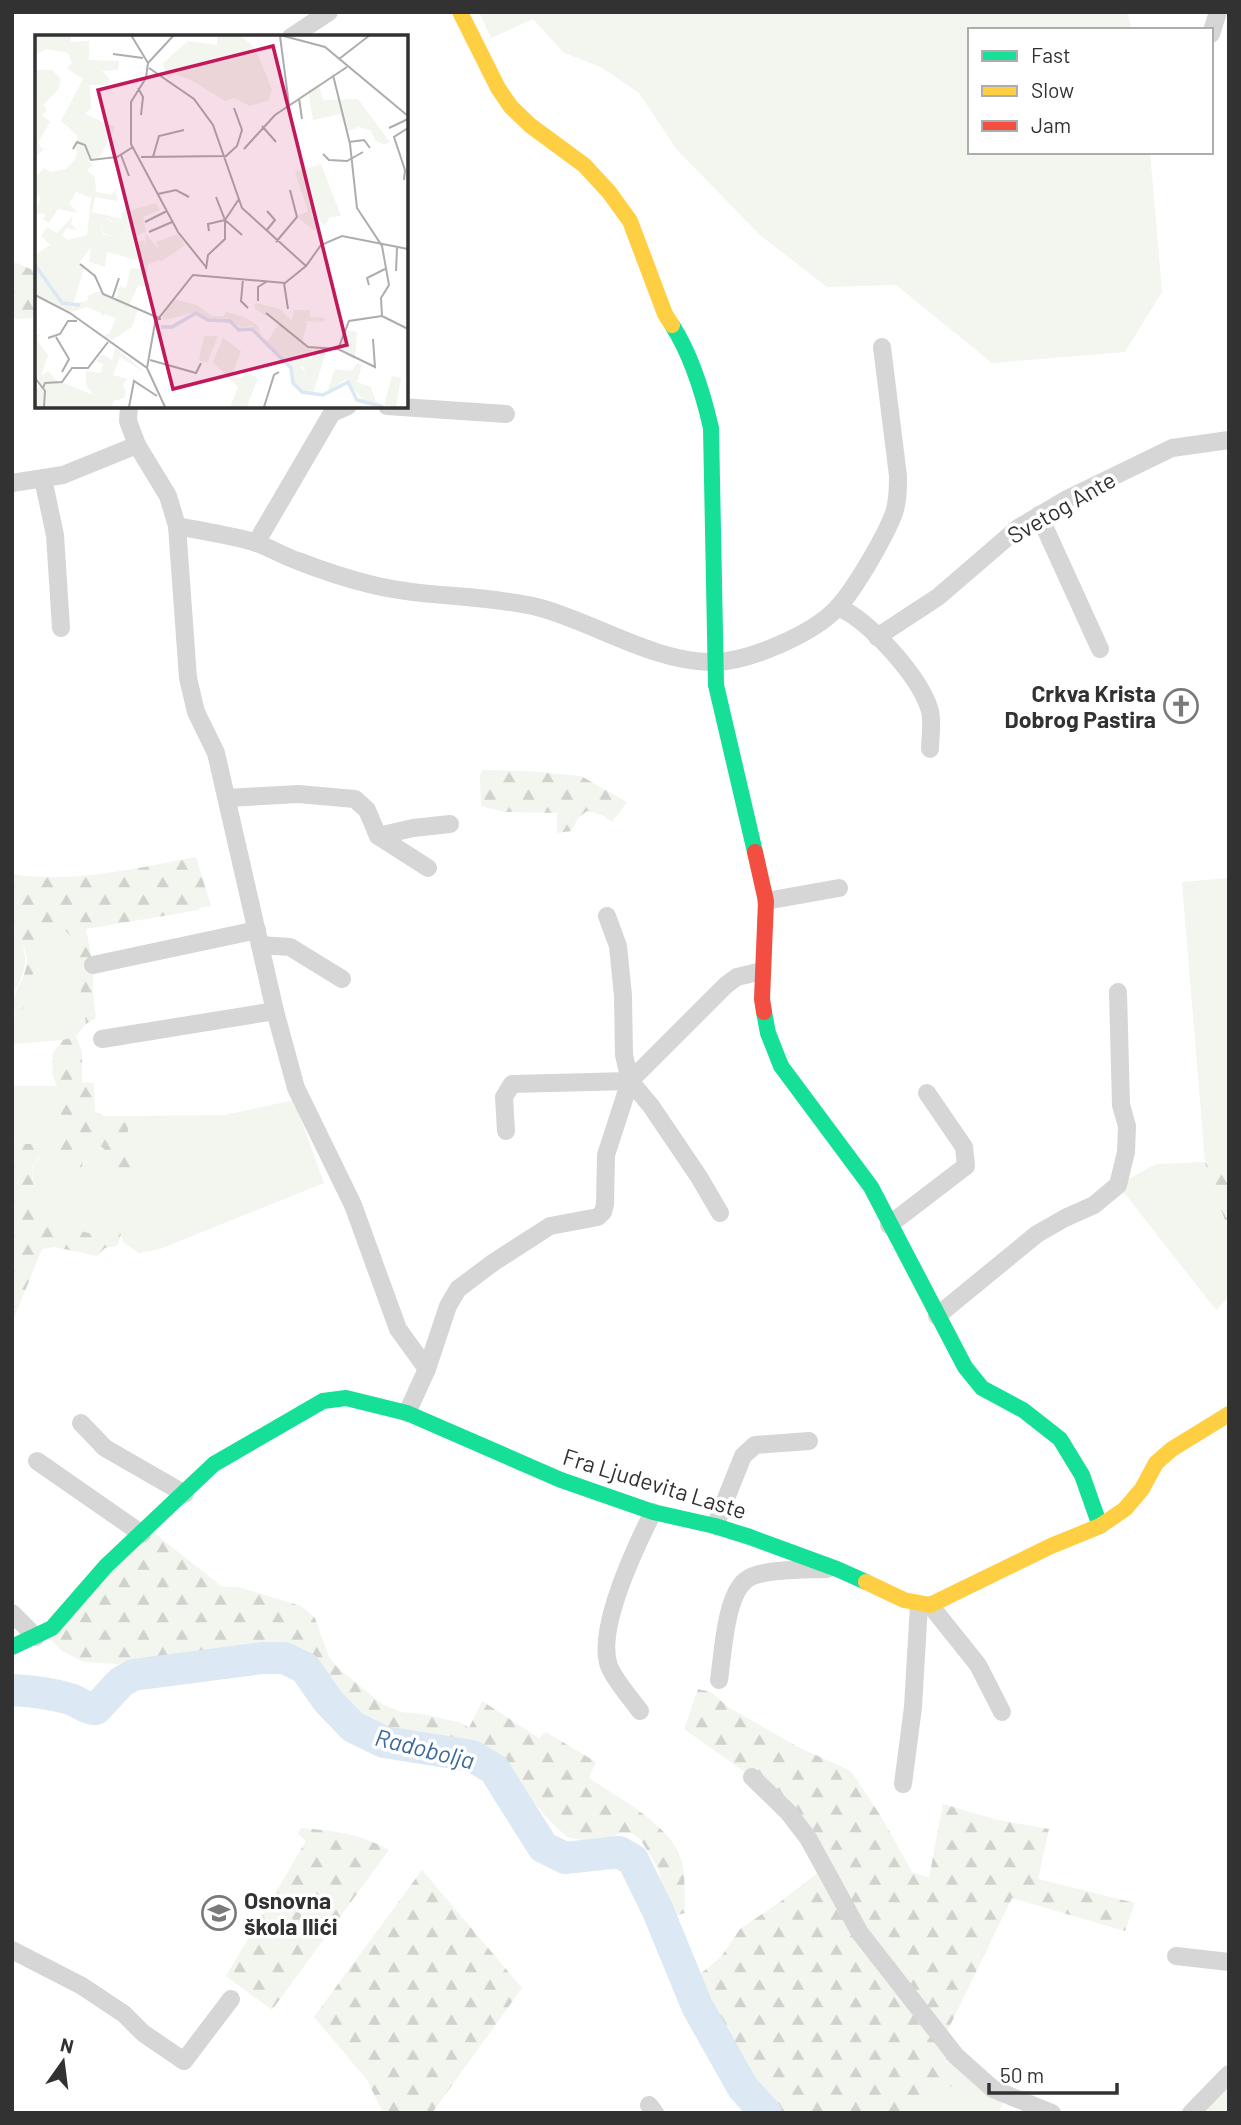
<svg xmlns="http://www.w3.org/2000/svg" width="1241" height="2125" viewBox="0 0 1241 2125" font-family="Barlow,sans-serif">
<style>
.grass{fill:#f2f6ee}
.forest{fill:url(#forest-firs)}
.water{fill:url(#water-waves)}
.lines{fill:none;stroke-linecap:round;stroke-linejoin:round}
.river{stroke:#dce8f4;stroke-width:32}
.street{stroke:#d6d6d6;stroke-width:18}
.fast{stroke:#16e098;stroke-width:16}
.slow{stroke:#ffcf43;stroke-width:16}
.jam{stroke:#f24e42;stroke-width:16}
.labels{text-anchor:middle;dominant-baseline:central;stroke-width:7;stroke-linejoin:round;paint-order:stroke}
.street-label{font-size:23px;fill:#323232;stroke:#fff}
.poi-label{font-size:23px;font-weight:bold;fill:#323232;stroke:#fff;text-anchor:end}
.water-label{font-size:24px;font-style:italic;fill:#3b6a9a;stroke:#fff}
.inset-river{fill:none;stroke:#dce8f4;stroke-width:3.5}
.inset-road{fill:none;stroke:#adadad;stroke-width:2}
.view{fill:#c2185b;fill-opacity:0.15;stroke:#c2185b;stroke-width:3.5}
.inset-edge{fill:none;stroke:#323232;stroke-width:3.5}
</style>
<defs>
<pattern id="forest-firs" width="22" height="20" patternUnits="userSpaceOnUse" patternTransform="scale(1.75)"><rect width="22" height="20" fill="#f2f6ee"/><path d="M5 1l3.5 6h-7zM16 11l3.5 6h-7z" fill="#d0d3cd"/></pattern>
<pattern id="water-waves" width="16" height="10" patternUnits="userSpaceOnUse" patternTransform="scale(1.75)"><rect width="16" height="10" fill="#dce8f4"/><path d="M0 5q4-4 8 0t8 0" fill="none" stroke="#bdc7d2"/></pattern>
</defs>
<rect width="100%" height="100%" fill="#fff"/>
<g class="grass">
<path d="M479 12H1127L1132 30H970V152H1150L1162 292 1125 352 992 363 896 285 827 287 761 236 677 150 639 93 601 67 564 53 533 19 491 38Z"/>
<path d="M1229 878V1188L1222 1161 1206 1163 1229 1232V1297L1216 1310 1118 1185 1156 1164 1205 1162 1182 882Z"/>
<path d="M12 924C30 957 29 964 12 997Z"/>
<path d="M64 929 72 938 86 1024 76 1036 63 1040 12 1044V1009L18 1022 41 930Z"/>
<path d="M12 1086H56L61 1099V1129L47 1145 12 1143Z"/>
<path d="M294 1100 324 1183 160 1249 139 1253 123 1242 118 1225C110 1228 100 1233 92 1234 86 1234 53 1225 49 1222 38 1214 24 1165 40 1158 54 1152 69 1162 82 1167L85 1139C104 1143 114 1157 123 1173L139 1172 126 1139 129 1127 142 1128 134 1116 225 1115Z"/>
<path d="M965 2070 1003 2104 998 2113H914L951 2087Z"/>
<path d="M1229 2074V2113H1191Z"/>
</g>
<g class="forest">
<path d="M12 261 37 272V310L32 318 12 319Z"/>
<path d="M482 770 528 771 581 776 627 802 612 822 602 815 587 811 578 818 571 831 557 833V813L504 812 481 806 480 777Z"/>
<path d="M196 857 211 906 199 908V910L86 929 93 965V993L96 1018 86 1024 72 938 64 929 41 931 30 989 18 1023C5 989 25 989 27 960 27 948 16 936 13 924 9 910 12 889 12 874 74 884 136 868 196 857Z"/>
<path d="M76 1036 82 1052V1082L94 1083 95 1112 104 1116H134L142 1128 129 1127 126 1139 139 1172 131 1179C113 1166 109 1144 85 1139L82 1167 70 1172 53 1156 38 1158 33 1165 32 1178 40 1209 49 1222 92 1234 118 1225 121 1234 117 1246 105 1248 97 1256 55 1247 42 1249 12 1323V1143L47 1145 61 1129V1099L52 1073 53 1053 63 1040Z"/>
<path d="M1222 1160 1229 1188V1232L1205 1163Z"/>
<path d="M148 1528 221 1586 242 1588 301 1606 315 1618 329 1657 337 1667 382 1704 401 1712 422 1714 462 1723 469 1728 482 1701 539 1738 546 1732 596 1762 589 1778C617 1797 671 1825 681 1859 686 1875 684 1896 685 1913L670 1917 658 1868 640 1839 632 1833H619L606 1841 590 1842 567 1837 549 1820 495 1757 470 1741 394 1729 362 1716 333 1691 318 1666 278 1647 217 1650 117 1664 84 1662 62 1651 44 1633Z"/>
<path d="M698 1689 711 1692 728 1707 798 1747 851 1771 882 1818 912 1872 929 1878 943 1804 998 1820 1049 1829 1038 1879 1135 1903 1125 1931 1012 1898 943 2040 965 2070 951 2087 914 2113H766L743 2088 697 2006 688 1984 721 1957 740 1929 780 1902 824 1868 752 1777 684 1729Z"/>
<path d="M301 1828C335 1831 358 1833 389 1850L272 2010 226 1976 306 1841 298 1834Z"/>
<path d="M422 1870 522 1988 432 2113H383L367 2080 314 2017Z"/>
</g>
<path class="water" d="M13 1680 49 1686 48 1701 28 1700 12 1695Z"/>
<g class="lines">
<path class="river" d="M12 1690C32 1691 51 1693 70 1699 80 1702 85 1709 96 1709L121 1682 133 1675 262 1658H284L305 1668 328 1701 353 1727 384 1742 472 1756 494 1769 543 1847 565 1858 619 1852 633 1860 658 1911 697 2006 743 2088 766 2113"/>
<g class="street">
<path d="M1211 34 1218 12"/>
<path d="M291 37 329 12"/>
<path d="M129 406 128 421 137 445 168 496 177 526 188 678 196 712 216 753 275 1011 296 1088 353 1205 398 1329 427 1369"/>
<path d="M387 406 506 414"/>
<path d="M43 479 55 535 61 628"/>
<path d="M12 483 63 475 137 445"/>
<path d="M1039 515 1100 649"/>
<path d="M177 526C202 531 229 535 254 542 269 547 283 556 298 561 321 570 345 578 369 584 423 598 482 594 537 607 592 621 655 663 713 662 748 662 813 634 837 608 854 591 886 535 894 513 898 501 898 489 898 476L882 347"/>
<path d="M256 543 332 413 348 406"/>
<path d="M838 607C870 621 921 678 930 711 933 723 930 738 930 749"/>
<path d="M877 637 938 597 1018 528 1067 499 1172 448 1229 440"/>
<path d="M227 798 298 794 355 799 367 810 378 836 428 868"/>
<path d="M378 836 413 828 450 824"/>
<path d="M766 901 839 888"/>
<path d="M607 916 618 946 623 996 624 1055 630 1081 651 1106 699 1177 720 1213"/>
<path d="M260 945 290 947 342 979"/>
<path d="M93 965 257 930"/>
<path d="M102 1039 275 1011"/>
<path d="M506 1131 504 1097 512 1084 630 1081"/>
<path d="M889 1225 966 1166 964 1147 927 1093"/>
<path d="M937 1316 1037 1234 1065 1218 1094 1205 1118 1185 1126 1152 1127 1126 1121 1105 1118 992"/>
<path d="M407 1413 427 1369 448 1306 458 1289 494 1262 550 1226 598 1217 603 1212 605 1204 606 1155 630 1081 726 985 737 977 762 971"/>
<path d="M81 1423 105 1448 185 1494"/>
<path d="M37 1461 142 1534"/>
<path d="M715 1526 743 1456 755 1445 809 1441"/>
<path d="M930 1605 978 1665 1002 1712"/>
<path d="M12 1613 36 1637"/>
<path d="M719 1680C723 1655 725 1596 746 1580 760 1568 808 1570 827 1569"/>
<path d="M640 1711C630 1697 615 1681 609 1666 596 1629 636 1546 653 1512"/>
<path d="M752 1777 788 1812 808 1838 860 1933 956 2056 993 2089 1052 2113"/>
<path d="M903 1784 913 1707 919 1605"/>
<path d="M12 1950 82 1986 124 2014 143 2033 184 2061 231 1999"/>
<path d="M1176 1956 1229 1962"/>
<path d="M649 2105 655 2113"/>
<path d="M1191 2113 1229 2074"/>
</g>
<g class="fast">
<path d="M672 325C692 356 703 393 711 428L716 685 755 852"/>
<path d="M764 1012 768 1033 781 1066 871 1187 965 1367 982 1388 1023 1410 1060 1439 1082 1475 1100 1526"/>
<path d="M12 1647 52 1628 106 1566 214 1464 323 1401 346 1398 407 1413 561 1480 653 1512 715 1526 750 1537 837 1569 866 1582"/>
</g>
<g class="slow">
<path d="M460 12 498 88 511 107 531 126 584 165 609 192 630 221 665 314 672 325"/>
<path d="M866 1582 904 1600 930 1605 1051 1546 1100 1526 1125 1509 1142 1489 1156 1463 1172 1449 1229 1414"/>
</g>
<path class="jam" d="M755 852 766 901 762 999 764 1012"/>
</g>
<defs>
<g id="church-ring" transform="scale(1.75)"><circle r="9.5" fill="#fff" stroke="#7a7a7a" stroke-width="1.5"/><path d="M-1.2-6h2.4v3.5h3.3v2.4h-3.3V6h-2.4V-.1h-3.3v-2.4h3.3Z" fill="#7a7a7a"/></g>
<g id="school-ring" transform="scale(1.75)"><circle r="9.5" fill="#fff" stroke="#7a7a7a" stroke-width="1.5"/><path d="M0-5L7-2L0 1L-7-2ZM-4 1L0 2.5L4 1V4Q0 6-4 4Z" fill="#7a7a7a"/></g>
</defs>
<g fill-rule="evenodd">
<use href="#church-ring" x="1181" y="706"/>
<use href="#school-ring" x="219" y="1913"/>
</g>
<g class="labels">
<g class="street-label">
<text transform="translate(1061 507) rotate(-30)">Svetog Ante</text>
<text transform="translate(655 1483) rotate(17)">Fra Ljudevita Laste</text>
</g>
<g class="poi-label">
<text x="1156" y="693">Crkva Krista<tspan x="1156" dy="26">Dobrog Pastira</tspan></text>
<text x="244" y="1900" text-anchor="start">Osnovna<tspan x="244" dy="26">škola Ilići</tspan></text>
</g>
<g class="water-label">
<text transform="translate(425 1748) rotate(14)">Radobolja</text>
</g>
</g>
<g transform="translate(35 35)">
<rect width="373" height="373" fill="#fff"/>
<path d="M182 0H206L221 15 237 55 234 65 215 71 199 63 190 66 156 45 139 39 134 43 130 38 128 28 153 6 182 10ZM284 49 288 65 323 64 355 107 349 110 340 105 336 95 324 92 313 96 305 79 278 85 273 56ZM286 129 306 181 295 182 290 191 274 176 283 191 280 196 262 182 273 176 260 137ZM70 183 81 189 83 183 89 184 91 198 85 199 92 207 93 183 100 188V195L101 184H106L111 196 101 201V207L109 205 111 211 102 217 104 223 72 217 70 232 54 227 56 212 79 211 77 201 66 197ZM143 199 150 210 127 226 111 223 109 217 115 212 124 215 121 207ZM311 295 322 297 320 325 303 314ZM271 312 278 315 274 329 265 332 271 337 267 346 258 336 259 327Z" fill="#f2f6ee"/>
<path d="M0 0H36V7L54 6V25L84 26 83 35 67 36 74 43 73 50H55L56 73 50 79 80 92 65 122 53 125 58 130 52 135 60 143 61 157 78 160 80 155 83 166 60 162 57 177 83 183 79 194V187L71 183 66 194 67 199 77 201 79 211 56 212 44 228 49 233 36 277 0 259V220L15 210 6 201 12 192 22 198 38 181 36 189 42 195 32 193 27 200 33 205 52 200 56 163 41 157 34 169 43 178 23 174 14 188 8 184 11 179 0 178 5 164 4 159 0 163V143L9 133 15 137 31 134 41 123 42 100 26 86 48 44 31 33 37 28 33 18 11 14 0 20ZM0 35H17L26 44 23 55 8 70 12 75 7 80 15 87 3 108 8 115 0 122ZM121 168 125 175 108 182 111 196 104 183 101 198 100 188 93 183 92 207 84 197H91L86 178ZM110 198 124 215 115 212 109 219 123 226 113 229 110 252 103 250 94 271 81 266 85 251 91 253 96 233 104 234 106 226 72 217 104 223 103 215 111 211ZM138 264 162 270 177 281H189L191 277 209 282 222 290 227 300 216 290 207 293 194 284 174 283 160 277 130 285 127 283ZM220 268 245 274 257 286 259 275H275V282L290 283 289 287 272 286 267 309 271 312 259 327 258 336 267 346 271 338 266 329H274L280 314 291 316 278 360 261 353 256 333 230 310 244 288 220 274ZM0 296 1 300 6 299 1 304 13 320 6 341 13 336 21 345 58 360 51 350V336L66 338 68 329 61 326 67 319 77 325 80 312 109 337 85 322 78 340 93 344 88 349 91 357 90 363 78 366 77 372H0V353L6 352 0 343ZM169 301H183L172 328 164 325ZM188 303 206 316 197 340 206 344 210 337 223 343 212 372H195L203 352 178 327ZM323 328 327 330 322 347 336 352 341 367 349 370 357 341 366 343 361 372 329 367 311 344 292 357 300 334 316 336Z" fill="#f2f6ee"/>
<path d="M65 256 103 275 97 292 77 305 68 301 75 298 81 283 69 279 67 282 66 278 52 272 36 277 40 268 52 266 54 260Z" fill="#f2f6ee"/>
<path class="inset-river" d="M0 230 27 268 45 270M126 292H137L161 278 173 285 195 286 204 295 217 294 256 333 258 348 267 357 288 360 313 347 322 365 348 372"/>
<path class="inset-road" d="M96 0 113 28M139 0 113 28 111 43 96 67V109L143 197 171 232M245 0 290 12 373 81M245 1 254 70M78 19 108 23M304 24 335 0M114 33 159 64 178 90 207 173 271 231M298 40 315 109 322 173 347 211 354 250 346 263 347 281 373 294M103 53 108 62 106 80M264 63 267 84M227 91 241 107M354 93 373 84M314 107 329 105 335 113M38 114 42 107 50 110 56 125 82 122 98 112M209 114 240 80 312 32M288 119 294 125 312 126 328 117M86 120 94 141M106 122 191 121 202 111 207 95 199 73M118 122 124 101 149 95M369 145 370 135 359 102 373 93M123 159 141 155 154 162M181 162 190 185 207 200M110 187 132 176M174 196 173 189 190 185M231 196 240 185 232 176M114 197 137 187M241 207 262 182 255 155M45 229 60 241 68 259 126 284M171 234 173 220 190 204V185L204 164M361 236 362 213M208 244 206 266 213 273M249 248 253 274M334 250 332 243 350 234M0 260 35 278 112 333 130 372M77 264 84 243M223 266V252L231 247M231 278 273 312 303 314 340 332 338 304M21 302 34 324 27 337M13 303 25 299 33 286H42M303 314 314 286 347 281M115 325 161 338 166 328M112 333 120 288 158 240 250 248 271 231 286 210 307 201 373 214M0 343 10 356 9 372M8 353 10 348 27 347 37 333H53L73 307M94 372 99 346 122 361M229 372 239 340 244 337"/>
<path class="view" d="M238 11 312 310 138 354 63 55Z"/>
<rect width="373" height="373" class="inset-edge"/>
</g>
<rect width="1241" height="2125" fill="none" stroke="#323232" stroke-width="28"/>
<rect x="968" y="28" width="245" height="126" fill="#ffffff" stroke="#adadad" stroke-width="2"/>
<rect x="982" y="51" width="35" height="10" fill="#16e098" stroke="#adadad" stroke-width="2"/>
<text x="1031" y="63" font-size="21" fill="#323232">Fast</text>
<rect x="982" y="86" width="35" height="10" fill="#ffcf43" stroke="#adadad" stroke-width="2"/>
<text x="1031" y="98" font-size="21" fill="#323232">Slow</text>
<rect x="982" y="121" width="35" height="10" fill="#f24e42" stroke="#adadad" stroke-width="2"/>
<text x="1031" y="133" font-size="21" fill="#323232">Jam</text>
<g transform="translate(63 2062) rotate(14)" stroke="#ffffff" stroke-width="5" paint-order="stroke">
<path d="M0-5L12 26L0 18L-12 26Z" fill="#323232"/>
<text y="-10" font-size="19" font-weight="bold" text-anchor="middle" fill="#323232">N</text>
</g>
<path d="M989 2083v10h128v-10" fill="none" stroke="#323232" stroke-width="3.5"/>
<text x="1000" y="2083" font-size="21" fill="#323232" stroke="#ffffff" stroke-width="5" paint-order="stroke">50 m</text>
</svg>
